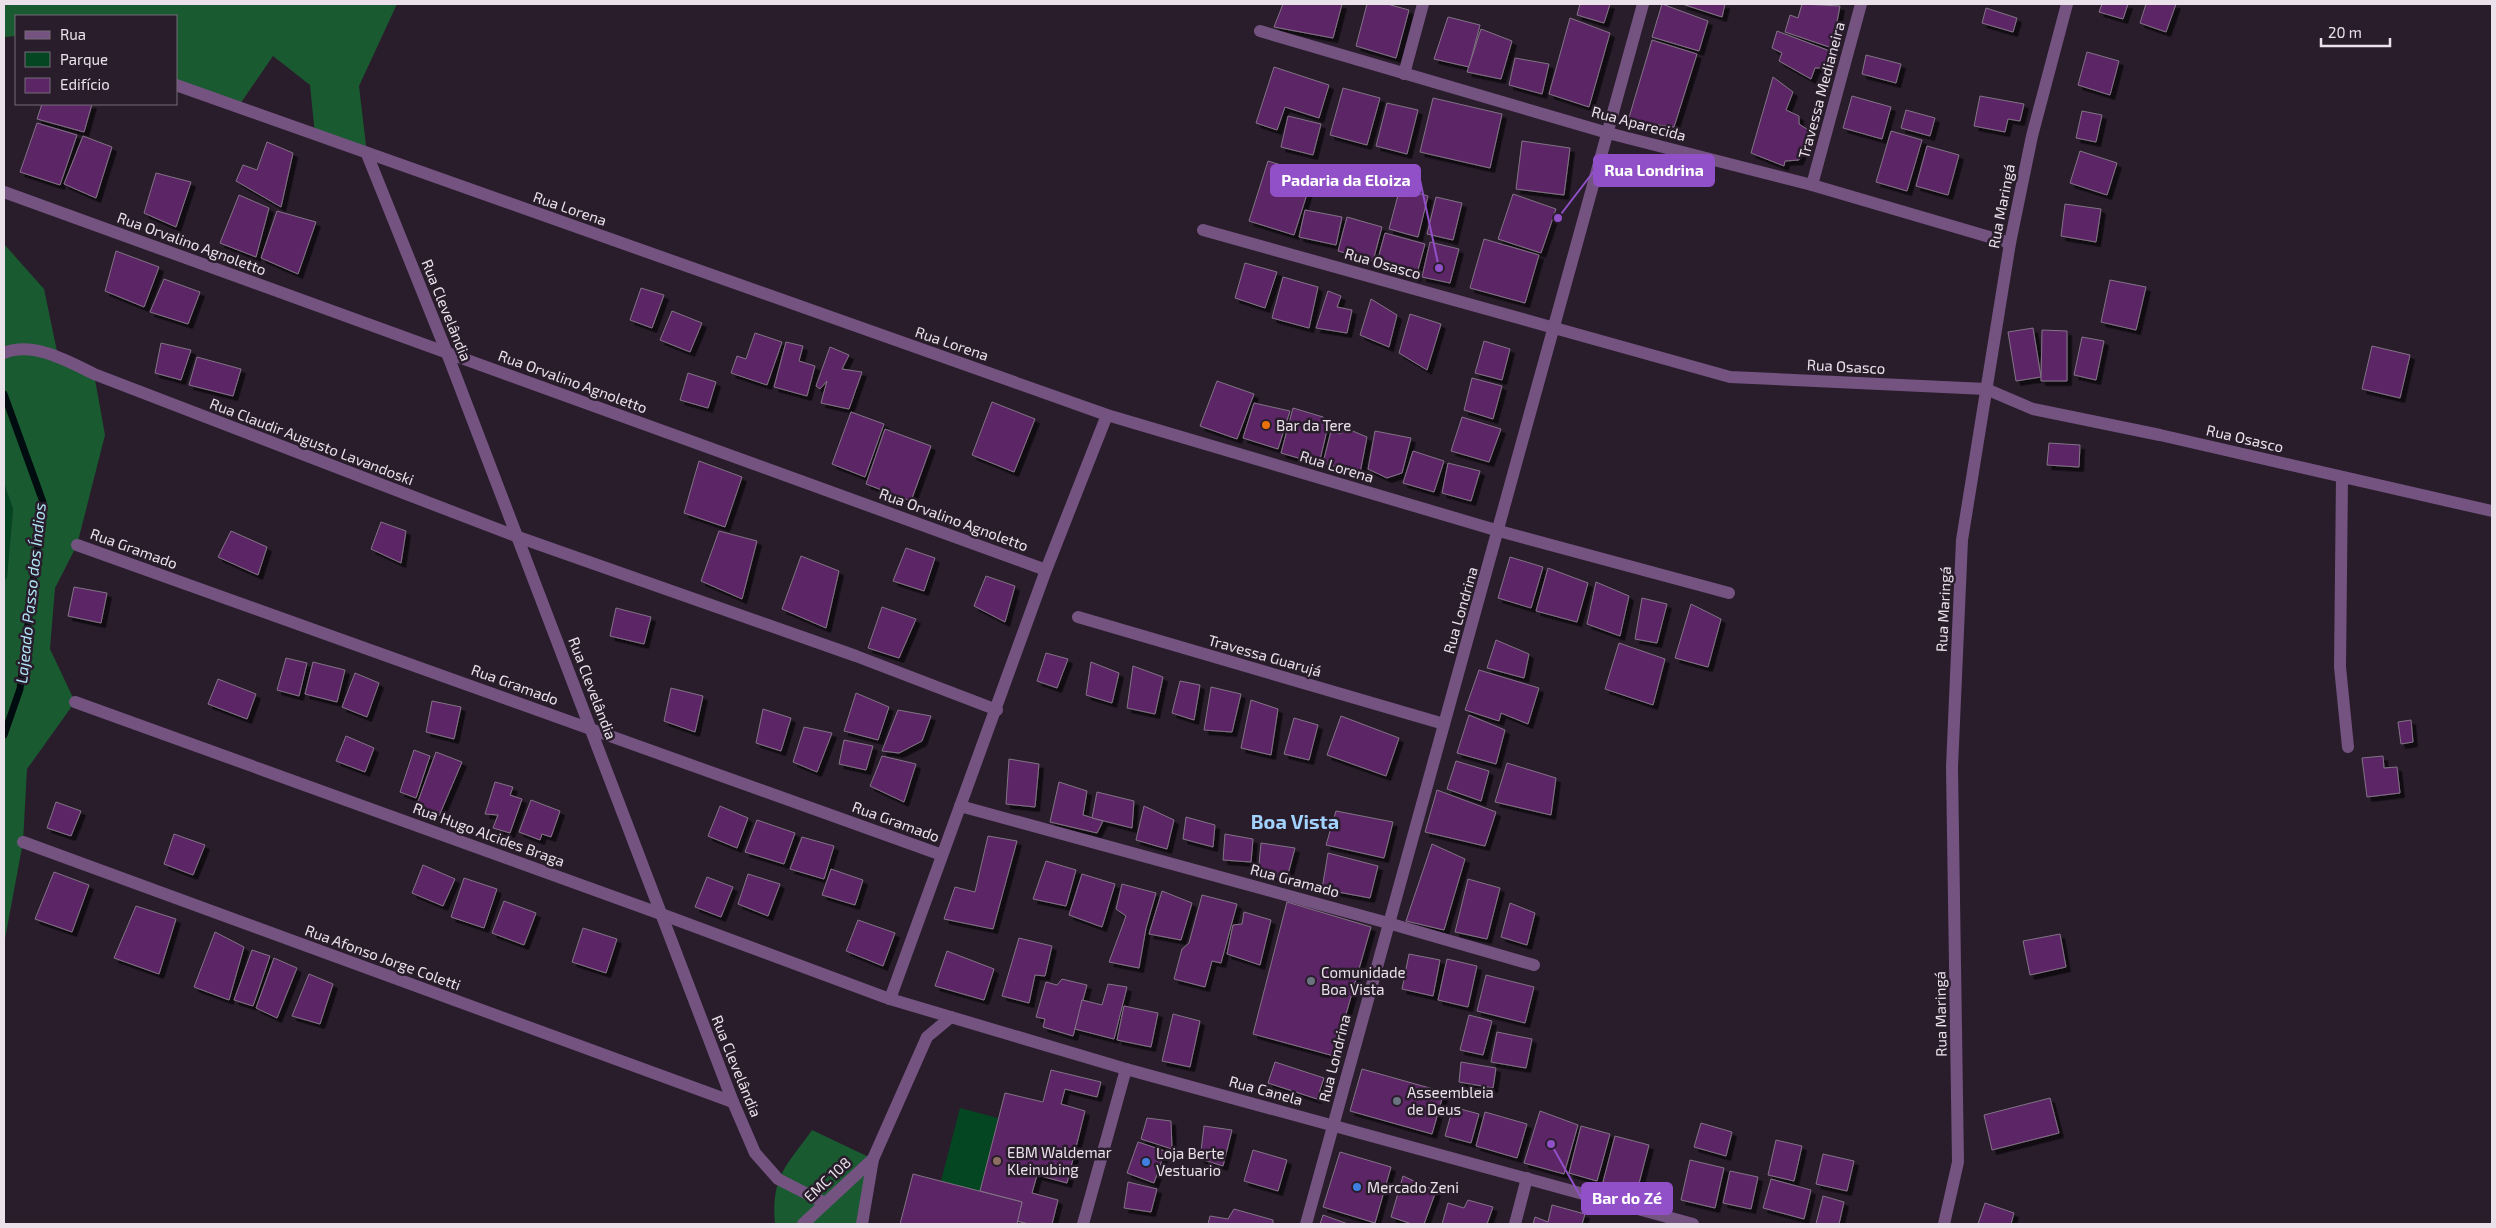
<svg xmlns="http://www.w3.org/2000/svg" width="2496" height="1228" viewBox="0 0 2496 1228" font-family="'Exo 2',sans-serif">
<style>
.green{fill:#044621}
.forest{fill:#195a30}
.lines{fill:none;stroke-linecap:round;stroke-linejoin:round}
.stream{stroke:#010c11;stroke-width:7}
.building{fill:#5c2666;stroke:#827385;filter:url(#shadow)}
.minor{stroke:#745380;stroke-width:12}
.food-dot{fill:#e8710a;stroke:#291d2c;stroke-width:2}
.worship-dot{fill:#6b7280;stroke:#291d2c;stroke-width:2}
.education-dot{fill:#8d6e63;stroke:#291d2c;stroke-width:2}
.shop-dot{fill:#3f7fe0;stroke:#291d2c;stroke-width:2}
.labels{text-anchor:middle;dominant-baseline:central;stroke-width:5;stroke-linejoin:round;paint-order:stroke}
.street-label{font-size:15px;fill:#eae1eb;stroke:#291d2c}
.poi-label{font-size:15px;fill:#eae1eb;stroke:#291d2c;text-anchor:start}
.water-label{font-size:16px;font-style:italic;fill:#b1e6f8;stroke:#291d2c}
.district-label{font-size:20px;font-weight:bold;fill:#a2d2fe;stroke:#291d2c}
.leader{fill:none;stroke:#9150c8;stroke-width:2}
.callout-dot{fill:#9150c8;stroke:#291d2c;stroke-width:2}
.callout{fill:#9150c8;stroke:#9150c8;stroke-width:2}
.callout-label{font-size:16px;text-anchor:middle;font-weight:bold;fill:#fff}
</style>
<defs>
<filter id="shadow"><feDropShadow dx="4.5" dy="4.5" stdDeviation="0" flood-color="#0009"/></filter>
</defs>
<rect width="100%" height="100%" fill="#291d2c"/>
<g class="green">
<path d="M4 483 13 509 7 579 4 580Z"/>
<path d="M960 1108 998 1118 980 1191 941 1181Z"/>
</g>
<g class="forest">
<path d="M4 4H397L359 86 367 154 315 135 310 85 273 56 238 107 176 85V16H16V36L4 37Z"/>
<path d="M4 244 44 289 58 356 94 374 105 435 77 545 55 588 50 649 75 702 27 769 23 842 4 944V580L7 578 13 509 4 483Z"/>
<path d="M812 1130 873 1159 862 1224H775C771 1176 786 1167 812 1130Z"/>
</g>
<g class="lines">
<path class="stream" d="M4 394 43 502 20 689 4 735"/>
</g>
<g class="building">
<path d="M1283 4H1342L1333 38 1274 27Z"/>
<path d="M1367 4H1387L1409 10 1396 58 1356 46Z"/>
<path d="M1580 4H1610L1604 23 1577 15Z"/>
<path d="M1662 4 1708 21 1699 51 1652 37Z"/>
<path d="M1682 4H1725L1722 17Z"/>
<path d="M1802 4 1840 6 1832 48 1785 32 1790 15 1798 18Z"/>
<path d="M2102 4H2128L2123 19 2099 12Z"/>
<path d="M2146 4H2176L2166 32 2140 23Z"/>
<path d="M1986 8 2017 18 2013 32 1982 23Z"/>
<path d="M1448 17 1480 25 1469 67 1434 59Z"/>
<path d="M1570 18 1610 33 1589 107 1549 94Z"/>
<path d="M1481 29 1512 41 1501 79 1467 72Z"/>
<path d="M1777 31 1830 51 1829 68H1815L1811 79 1779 61 1782 53 1772 48Z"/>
<path d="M1652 40 1697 54 1674 127 1628 121Z"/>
<path d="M2087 52 2119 61 2110 95 2078 85Z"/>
<path d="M1866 55 1901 64 1896 83 1862 74Z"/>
<path d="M1515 58 1549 64 1542 94 1509 85Z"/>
<path d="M1274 67 1329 85 1319 118 1285 107 1277 130 1256 123Z"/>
<path d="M1773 77 1793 92 1786 110 1799 116V124L1810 131 1799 160 1785 161 1784 166 1751 153Z"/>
<path d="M1343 88 1380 98 1367 145 1330 135Z"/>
<path d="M1852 96 1891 107 1882 139 1843 128Z"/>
<path d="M1980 96 2024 104 2020 121 2008 119 2005 132 1974 126Z"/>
<path d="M1433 98 1502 114 1490 168 1420 152Z"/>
<path d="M1387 103 1418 110 1407 154 1376 146Z"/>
<path d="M42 104H92L84 132 37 119Z"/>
<path d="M1906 110 1935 118 1930 136 1901 128Z"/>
<path d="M2082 111 2102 115 2096 142 2076 138Z"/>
<path d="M1288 116 1321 124 1313 155 1281 147Z"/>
<path d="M37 123 77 135 60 185 20 172Z"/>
<path d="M1891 131 1922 140 1907 191 1876 182Z"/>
<path d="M83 136 112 147 96 198 64 184Z"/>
<path d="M1522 141 1570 148 1564 195 1516 189Z"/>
<path d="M267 142 293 153 281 207 236 181 243 165 257 170Z"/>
<path d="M1927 146 1959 155 1948 195 1916 186Z"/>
<path d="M2080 151 2117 163 2107 195 2070 183Z"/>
<path d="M1268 161 1313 175 1294 235 1249 221Z"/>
<path d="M156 173 191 182 176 227 144 213Z"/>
<path d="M1400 188 1428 196 1418 237 1389 229Z"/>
<path d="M1513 194 1556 209 1541 253 1498 239Z"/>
<path d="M239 195 269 208 256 257 220 243Z"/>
<path d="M1436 197 1462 203 1453 240 1427 234Z"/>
<path d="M2065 204 2101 209 2096 242 2061 236Z"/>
<path d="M1305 210 1342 217 1336 245 1299 237Z"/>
<path d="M277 211 316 222 298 274 261 258Z"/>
<path d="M1347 217 1382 227 1373 261 1338 251Z"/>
<path d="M1385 233 1425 244 1416 277 1376 266Z"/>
<path d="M1484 239 1539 255 1525 303 1470 288Z"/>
<path d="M1430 242 1459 249 1450 283 1422 277Z"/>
<path d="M116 251 159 267 144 307 105 291Z"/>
<path d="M1245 263 1277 272 1265 308 1235 298Z"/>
<path d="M1283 277 1318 287 1309 328 1272 318Z"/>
<path d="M164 279 200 292 188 324 150 312Z"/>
<path d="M2110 280 2146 287 2136 330 2101 322Z"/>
<path d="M641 288 664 295 652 328 630 320Z"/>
<path d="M1328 291 1341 296 1337 307 1352 310 1347 333 1316 328Z"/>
<path d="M1371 299 1397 315 1389 347 1360 335Z"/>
<path d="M672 311 702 323 690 352 660 340Z"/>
<path d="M1410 314 1441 324 1427 370 1399 353Z"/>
<path d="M2033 328 2041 377 2016 381 2008 332Z"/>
<path d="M2042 330 2067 331V381H2041Z"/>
<path d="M755 333 782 342 767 385 731 373 737 356 746 359Z"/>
<path d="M2082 337 2104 341 2096 380 2074 375Z"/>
<path d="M1484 341 1510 349 1502 380 1475 373Z"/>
<path d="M786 342 803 346 799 361 815 366 807 396 774 387Z"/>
<path d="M161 343 191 350 181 380 155 373Z"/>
<path d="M2372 346 2410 355 2400 398 2362 389Z"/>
<path d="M830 347 849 355 842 369 862 372 849 409 821 403 827 381 820 389 816 386Z"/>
<path d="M197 357 241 369 233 396 189 385Z"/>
<path d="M688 373 716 382 708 408 680 400Z"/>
<path d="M1472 378 1502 386 1493 419 1464 410Z"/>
<path d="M1217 381 1254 394 1237 439 1200 426Z"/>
<path d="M992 402 1035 419 1014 472 972 455Z"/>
<path d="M1254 403 1290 411 1278 449 1243 438Z"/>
<path d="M1293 408 1323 417 1327 430 1319 464 1281 453Z"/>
<path d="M851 412 884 424 865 477 832 464Z"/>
<path d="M1462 417 1501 429 1489 462 1451 451Z"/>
<path d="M1343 427 1367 437 1360 473 1323 463 1331 431 1341 434Z"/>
<path d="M885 429 931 446 911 501 866 484Z"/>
<path d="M1375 431 1411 438 1402 473 1387 478 1368 469Z"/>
<path d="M2049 443 2080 445 2079 467 2047 465Z"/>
<path d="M1413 451 1444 461 1434 492 1403 483Z"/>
<path d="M699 461 742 477 725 527 684 513Z"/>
<path d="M1448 463 1480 471 1471 501 1442 493Z"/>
<path d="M381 522 406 531 401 563 371 549Z"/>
<path d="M231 531 267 547 258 575 218 557Z"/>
<path d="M719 531 757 541 742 599 701 581Z"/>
<path d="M906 548 935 558 924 591 893 581Z"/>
<path d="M801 556 839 571 826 628 782 609Z"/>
<path d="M1510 557 1543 567 1531 608 1498 598Z"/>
<path d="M1548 568 1588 583 1577 622 1536 611Z"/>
<path d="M986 576 1015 586 1005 622 974 606Z"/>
<path d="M1596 582 1629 596 1620 636 1587 624Z"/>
<path d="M74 587 107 593 101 623 68 616Z"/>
<path d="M1642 598 1667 604 1657 643 1635 639Z"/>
<path d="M1691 604 1721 619 1708 667 1675 658Z"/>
<path d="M882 607 916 619 899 658 868 648Z"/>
<path d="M616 608 651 617 644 644 610 636Z"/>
<path d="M1496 640 1529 654 1524 678 1487 668Z"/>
<path d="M1619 643 1665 659 1653 705 1605 689Z"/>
<path d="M1046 653 1068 659 1057 688 1037 681Z"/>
<path d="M286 658 307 663 299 696 277 690Z"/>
<path d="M313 662 345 670 337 702 305 694Z"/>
<path d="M1091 662 1119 673 1112 703 1086 695Z"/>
<path d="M1133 666 1163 677 1155 714 1127 708Z"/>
<path d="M1479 670 1539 688 1528 724 1501 713 1499 721 1465 710Z"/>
<path d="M355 673 379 683 367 717 342 707Z"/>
<path d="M218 679 256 694 247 719 208 704Z"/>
<path d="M1180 681 1200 685 1194 720 1172 713Z"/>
<path d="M1211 687 1241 694 1232 732 1204 730Z"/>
<path d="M671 688 703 696 695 732 664 721Z"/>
<path d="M856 693 889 707 878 740 844 731Z"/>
<path d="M1251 700 1278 709 1271 755 1241 748Z"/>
<path d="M432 701 461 707 454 739 426 732Z"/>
<path d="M763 709 791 718 781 751 756 743Z"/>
<path d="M898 710 931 716 922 741 899 753 882 751Z"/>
<path d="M1469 715 1505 730 1496 764 1457 753Z"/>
<path d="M1341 716 1399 738 1386 776 1327 755Z"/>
<path d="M1294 718 1318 725 1309 760 1284 754Z"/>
<path d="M2411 720 2413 742 2401 744 2398 722Z"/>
<path d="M804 727 832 733 817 772 793 762Z"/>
<path d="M346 736 374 748 365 772 336 761Z"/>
<path d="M844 740 873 746 866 770 839 764Z"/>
<path d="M414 750 430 756 416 798 400 792Z"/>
<path d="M436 752 462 762 439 816 416 807Z"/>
<path d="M882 756 916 764 904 802 870 786Z"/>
<path d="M2383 756 2384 768 2397 767 2400 793 2367 797 2362 758Z"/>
<path d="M1009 759 1039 764 1035 807 1006 804Z"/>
<path d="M1456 761 1489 771 1481 801 1447 789Z"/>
<path d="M1507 763 1556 778 1551 815 1495 802Z"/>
<path d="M495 782 513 787 510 795 522 799 510 833 493 828 498 815 485 814Z"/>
<path d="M1059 782 1087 791 1083 815 1103 821 1097 833 1050 822Z"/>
<path d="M1437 790 1496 812 1485 846 1425 832Z"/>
<path d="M1097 792 1134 801 1132 828 1092 818Z"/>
<path d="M531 800 560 811 551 837 542 834 540 840 519 832Z"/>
<path d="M56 802 81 811 71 836 47 828Z"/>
<path d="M720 806 748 818 737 848 708 836Z"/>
<path d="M1144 806 1174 820 1167 849 1136 840Z"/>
<path d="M1336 811 1393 822 1384 858 1326 845Z"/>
<path d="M1186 817 1215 825 1213 847 1183 839Z"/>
<path d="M757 820 795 833 784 864 745 852Z"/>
<path d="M174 834 205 845 193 875 164 864Z"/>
<path d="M1225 834 1253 839 1251 862 1223 860Z"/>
<path d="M988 836 1017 841 993 929 944 919 955 887 975 892Z"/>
<path d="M802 837 834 846 824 879 790 869Z"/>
<path d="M1261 843 1295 848 1287 878 1258 875Z"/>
<path d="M1432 844 1465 859 1444 930 1406 921Z"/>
<path d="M1328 853 1378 866 1370 898 1322 889Z"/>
<path d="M1046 861 1076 870 1066 906 1033 899Z"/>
<path d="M423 865 455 879 443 906 412 893Z"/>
<path d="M831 869 863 880 855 905 822 895Z"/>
<path d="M54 872 89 885 72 932 35 919Z"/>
<path d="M748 874 780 884 768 916 738 904Z"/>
<path d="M1082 874 1115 884 1102 927 1069 915Z"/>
<path d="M707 877 733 887 721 917 695 907Z"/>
<path d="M464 878 497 889 484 928 451 917Z"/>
<path d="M1468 879 1500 888 1487 939 1455 932Z"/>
<path d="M1122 884 1156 893 1146 928 1139 968 1109 962 1126 916 1116 909Z"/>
<path d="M1162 891 1192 903 1181 940 1149 934Z"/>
<path d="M1202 895 1237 904 1221 963 1212 961 1205 987 1174 979 1182 949 1189 943Z"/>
<path d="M504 901 536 913 524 945 492 933Z"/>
<path d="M1287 902 1371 927 1334 1056 1253 1034Z"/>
<path d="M1510 903 1535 913 1527 945 1501 937Z"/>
<path d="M136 906 176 919 159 974 114 958Z"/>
<path d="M1244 912 1271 920 1260 965 1227 954 1233 925 1242 924Z"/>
<path d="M858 920 895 933 883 966 846 951Z"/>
<path d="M583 928 617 939 606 973 572 962Z"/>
<path d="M215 932 244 947 229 1000 194 987Z"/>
<path d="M2060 934 2066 967 2030 975 2023 941Z"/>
<path d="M1019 938 1052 946 1045 976 1035 975 1029 1003 1002 996Z"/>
<path d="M252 950 270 956 253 1006 234 1000Z"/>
<path d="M947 951 994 969 984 1000 935 986Z"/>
<path d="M1409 954 1440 960 1433 996 1402 989Z"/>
<path d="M274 958 297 968 277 1018 256 1008Z"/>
<path d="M1447 959 1477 966 1468 1007 1438 1000Z"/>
<path d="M309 974 333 984 320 1024 292 1016Z"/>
<path d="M1486 975 1534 987 1525 1023 1477 1011Z"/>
<path d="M1062 979 1087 985 1073 1036 1043 1027 1045 1019 1036 1017 1046 982 1057 985Z"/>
<path d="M1108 984 1127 987 1114 1039 1075 1029 1082 1000 1102 1005Z"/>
<path d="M1124 1006 1158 1013 1151 1047 1117 1040Z"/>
<path d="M1173 1014 1200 1021 1190 1067 1162 1061Z"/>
<path d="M1469 1015 1492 1021 1483 1055 1460 1050Z"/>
<path d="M1497 1032 1532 1039 1526 1068 1491 1062Z"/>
<path d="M1275 1062 1324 1078 1317 1099 1268 1083Z"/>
<path d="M1461 1062 1496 1068 1493 1088 1459 1082Z"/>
<path d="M1362 1069 1444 1092 1432 1134 1350 1111Z"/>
<path d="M1051 1070 1101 1082 1097 1097 1065 1089 1061 1104 1085 1111 1067 1183 1037 1175 1032 1193 1058 1200 1052 1224H1029L1017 1221 1022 1202 980 1191 1005 1093 1043 1102Z"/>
<path d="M2050 1098 2059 1133 1992 1150 1984 1115Z"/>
<path d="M1453 1107 1479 1114 1471 1143 1445 1136Z"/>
<path d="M1540 1111 1578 1125 1564 1174 1524 1163Z"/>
<path d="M1485 1112 1527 1124 1517 1158 1476 1146Z"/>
<path d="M1147 1118 1171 1121 1172 1149 1141 1139Z"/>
<path d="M1701 1123 1732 1132 1726 1156 1694 1147Z"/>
<path d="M1204 1126 1232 1130 1223 1166 1200 1159Z"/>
<path d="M1581 1126 1610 1134 1597 1181 1569 1173Z"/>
<path d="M1615 1136 1649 1145 1637 1191 1603 1182Z"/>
<path d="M1776 1140 1802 1146 1794 1181 1768 1175Z"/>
<path d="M1138 1142 1165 1151 1154 1183 1127 1173Z"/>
<path d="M1253 1150 1287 1160 1278 1191 1244 1181Z"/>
<path d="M1340 1152 1391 1167 1375 1223 1323 1207Z"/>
<path d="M1823 1154 1854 1161 1847 1191 1816 1184Z"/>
<path d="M1690 1160 1724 1168 1715 1208 1681 1200Z"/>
<path d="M1730 1171 1758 1177 1751 1209 1723 1203Z"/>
<path d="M913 1174 1022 1202 1017 1224H900Z"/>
<path d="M1403 1176 1436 1191 1424 1224H1412L1391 1217Z"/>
<path d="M1771 1179 1811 1190 1804 1219 1763 1208Z"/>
<path d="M1128 1182 1157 1189 1151 1212 1124 1208Z"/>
<path d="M1823 1196 1844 1202 1839 1224H1816Z"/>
<path d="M1468 1200 1493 1207 1487 1224H1442L1448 1203 1464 1208Z"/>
<path d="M1985 1203 2014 1213 2011 1224H1978Z"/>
<path d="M1552 1205 1585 1214 1582 1224H1533L1535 1217 1548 1222Z"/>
<path d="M1234 1209 1273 1220V1224H1208L1210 1216 1228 1219Z"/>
<path d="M1323 1215 1348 1224H1320Z"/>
</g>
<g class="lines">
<g class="minor">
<path d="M1260 31 1608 133 1812 185 2010 243"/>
<path d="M1404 74 1423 4"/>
<path d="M176 85 1107 415 1499 531 1729 593"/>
<path d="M367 154 447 353 733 1102 755 1153 778 1179 825 1203"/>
<path d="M1812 185 1861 4"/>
<path d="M4 192 1046 570"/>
<path d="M1203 230 1730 377 1986 389 2033 409 2160 435 2492 511"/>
<path d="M4 353C33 341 68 361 94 374L518 537 856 656 997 710"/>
<path d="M2342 477 2340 667 2348 747"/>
<path d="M77 545 942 855"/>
<path d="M1078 617 1444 724"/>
<path d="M75 702 661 914 890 999 1126 1069 1693 1224"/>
<path d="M960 806 1388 923 1534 965"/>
<path d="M23 842 733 1102"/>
<path d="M890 999 1046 570 1107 415"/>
<path d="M803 1224 873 1159"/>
<path d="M862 1224 873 1159 927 1037 951 1017"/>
<path d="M1083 1224 1126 1069"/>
<path d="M1306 1224 1643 4"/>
<path d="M1515 1224 1527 1178"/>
<path d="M1944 1224 1958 1162 1952 767 1962 540 2010 243 2032 136 2067 4"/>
</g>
</g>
<circle class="food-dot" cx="1266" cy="425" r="5"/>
<g class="worship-dot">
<circle cx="1311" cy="981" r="5"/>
<circle cx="1397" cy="1101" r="5"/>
</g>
<circle class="education-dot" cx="997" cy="1161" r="5"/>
<g class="shop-dot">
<circle cx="1146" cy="1162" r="5"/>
<circle cx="1357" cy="1187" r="5"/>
</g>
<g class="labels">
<g class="street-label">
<text transform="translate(1821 90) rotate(-75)">Travessa Medianeira</text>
<text transform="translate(1639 123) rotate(15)">Rua Aparecida</text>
<text transform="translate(2001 206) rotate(-79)">Rua Maringá</text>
<text transform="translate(570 208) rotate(19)">Rua Lorena</text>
<text transform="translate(192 243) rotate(20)">Rua Orvalino Agnoletto</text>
<text transform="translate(1383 263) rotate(16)">Rua Osasco</text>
<text transform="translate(447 310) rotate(68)">Rua Clevelândia</text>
<text transform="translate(952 343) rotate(19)">Rua Lorena</text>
<text transform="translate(1846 366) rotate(3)">Rua Osasco</text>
<text transform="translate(573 381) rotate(20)">Rua Orvalino Agnoletto</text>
<text transform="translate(2245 438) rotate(13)">Rua Osasco</text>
<text transform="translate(312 441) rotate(21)">Rua Claudir Augusto Lavandoski</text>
<text transform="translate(1337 466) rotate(17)">Rua Lorena</text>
<text transform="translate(954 519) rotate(20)">Rua Orvalino Agnoletto</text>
<text transform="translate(134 548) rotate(20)">Rua Gramado</text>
<text transform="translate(1943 609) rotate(-87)">Rua Maringá</text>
<text transform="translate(1460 610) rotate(-74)">Rua Londrina</text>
<text transform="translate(1265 655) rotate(16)">Travessa Guarujá</text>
<text transform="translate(515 684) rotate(20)">Rua Gramado</text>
<text transform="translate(593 688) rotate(69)">Rua Clevelândia</text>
<text transform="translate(896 821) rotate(20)">Rua Gramado</text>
<text transform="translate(489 834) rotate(20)">Rua Hugo Alcides Braga</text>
<text transform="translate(1295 880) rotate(15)">Rua Gramado</text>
<text transform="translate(383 957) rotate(20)">Rua Afonso Jorge Coletti</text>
<text transform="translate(1940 1014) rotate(-91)">Rua Maringá</text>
<text transform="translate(1334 1058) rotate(-76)">Rua Londrina</text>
<text transform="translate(737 1066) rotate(68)">Rua Clevelândia</text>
<text transform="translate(1266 1090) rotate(15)">Rua Canela</text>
<text transform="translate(827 1179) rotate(-43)">EMC 108</text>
</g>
<g class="poi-label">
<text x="1276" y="425">Bar da Tere</text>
<text x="1321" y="972">Comunidade<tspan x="1321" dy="17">Boa Vista</tspan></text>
<text x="1407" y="1092">Asseembleia<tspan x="1407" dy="17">de Deus</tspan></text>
<text x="1007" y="1152">EBM Waldemar<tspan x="1007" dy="17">Kleinubing</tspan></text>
<text x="1156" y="1153">Loja Berte<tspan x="1156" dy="17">Vestuario</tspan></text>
<text x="1367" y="1187">Mercado Zeni</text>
</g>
<g class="water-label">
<text transform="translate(30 593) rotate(-84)">Lajeado Passo dos Índios</text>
</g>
<g class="district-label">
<text x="1295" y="821">Boa Vista</text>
</g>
</g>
<path class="leader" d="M1558 218L1594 171M1439 268L1420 180M1551 1144L1582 1199"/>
<g class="callout-dot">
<circle cx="1558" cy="218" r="5"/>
<circle cx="1439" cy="268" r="5"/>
<circle cx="1551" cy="1144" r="5"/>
</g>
<g class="callout">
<rect x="1594" y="155" width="120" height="31" rx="5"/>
<rect x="1271" y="165" width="149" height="31" rx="5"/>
<rect x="1582" y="1183" width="90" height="31" rx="5"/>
</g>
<g class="callout-label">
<text x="1654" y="176">Rua Londrina</text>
<text x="1346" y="186">Padaria da Eloiza</text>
<text x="1627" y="1204">Bar do Zé</text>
</g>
<rect width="2496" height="1228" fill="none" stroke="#eae1eb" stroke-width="10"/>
<rect x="15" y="15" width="162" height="90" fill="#291d2c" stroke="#766b78"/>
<rect x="25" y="31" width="25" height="8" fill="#745380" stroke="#766b78"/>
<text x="60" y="40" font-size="15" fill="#eae1eb">Rua</text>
<rect x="25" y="52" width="25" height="15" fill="#044621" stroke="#766b78"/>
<text x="60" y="65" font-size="15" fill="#eae1eb">Parque</text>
<rect x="25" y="78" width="25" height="15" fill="#5c2666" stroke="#766b78"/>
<text x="60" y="90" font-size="15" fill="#eae1eb">Edifício</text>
<path d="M2321 38v8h69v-8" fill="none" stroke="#eae1eb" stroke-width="2.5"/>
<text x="2328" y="38" font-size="15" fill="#eae1eb" stroke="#291d2c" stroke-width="4" paint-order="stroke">20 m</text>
</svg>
